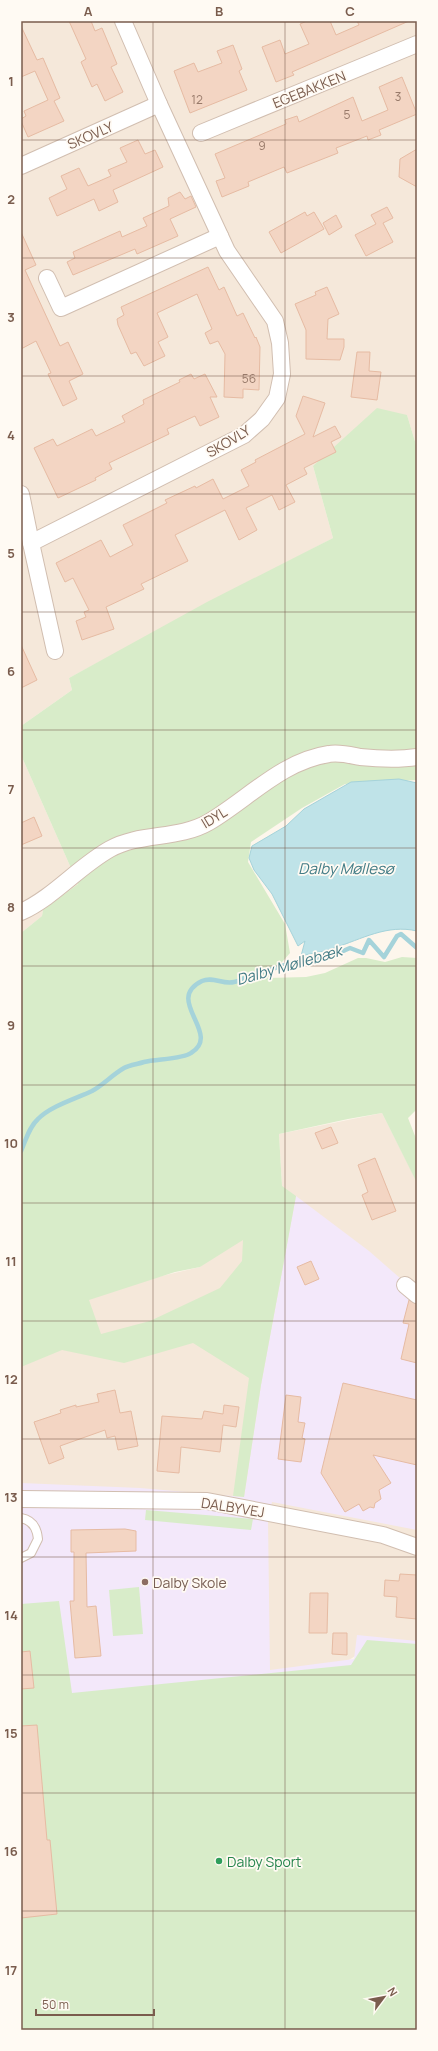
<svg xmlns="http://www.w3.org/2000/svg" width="438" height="2051" viewBox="0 0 438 2051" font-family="Manrope,sans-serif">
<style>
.residential{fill:#f5e8da}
.education{fill:#f3e8fa}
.green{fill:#d8ecc9;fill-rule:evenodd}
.water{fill:#bfe3e8;stroke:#a5d3da}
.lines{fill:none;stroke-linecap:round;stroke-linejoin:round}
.stream{stroke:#a5d3da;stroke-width:4.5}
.building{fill:#f3d5c3;stroke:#e6bba3}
.service-casing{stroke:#d1beb0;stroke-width:10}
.minor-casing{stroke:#d1beb0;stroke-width:18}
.service{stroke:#fff;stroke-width:8}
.minor{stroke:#fff;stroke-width:16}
.grid{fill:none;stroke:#7a5c4d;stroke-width:1;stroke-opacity:0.55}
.education-dot{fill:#8d6e63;stroke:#fffaf3;stroke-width:1.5}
.leisure-dot{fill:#2e9e5b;stroke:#fffaf3;stroke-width:1.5}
.labels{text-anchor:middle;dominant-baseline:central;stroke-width:3.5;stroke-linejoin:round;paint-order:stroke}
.number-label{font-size:12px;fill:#987a6a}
.street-label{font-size:14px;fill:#7a5c4d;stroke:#fffaf3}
.education-label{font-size:14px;fill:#785e54;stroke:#fffaf3;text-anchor:start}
.leisure-label{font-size:14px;fill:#27864d;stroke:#fffaf3;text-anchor:start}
.water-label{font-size:15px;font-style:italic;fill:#437c86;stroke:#fffaf3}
.neatline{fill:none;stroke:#7a5c4d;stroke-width:1.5}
.grid-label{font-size:13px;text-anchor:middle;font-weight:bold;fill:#7a5c4d}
</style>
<rect width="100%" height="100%" fill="#fdf6ec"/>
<g class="residential">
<path d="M21 21H417V448L407 415 313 466 333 538 69 678 72 690 21 726Z"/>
<path d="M21 755 78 884 43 910 42 916 21 933Z"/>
<path d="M382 1113 417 1182V1644L358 1654 340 1666 71 1692 21 1506V1309L200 1267 282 1186 279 1134Z"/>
</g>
<path class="education" d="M296 1196 369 1251 417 1293V1530L272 1502 268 1521 270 1670 354 1659 357 1635 417 1641V2030H21V1483L140 1488 244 1497 261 1385Z"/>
<g class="green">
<path d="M377 408 407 415 417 448V780L345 784 302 808 251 842 248 862 285 924 290 953 268 978 306 977 325 973 358 958H366L385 962 402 957 417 958V1109L408 1118 417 1141V1183L382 1113 348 1119 279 1134 282 1186 296 1196 261 1385 244 1497 233 1496 249 1378 193 1343 124 1363 62 1350 21 1367V933L42 916 43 910 78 884 21 755V726L72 690 69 678 207 602 333 538 313 466ZM243 1240 242 1261 220 1288 150 1321 101 1334 89 1300 175 1272 200 1267Z"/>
<path d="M146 1510 253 1519 251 1530 145 1520Z"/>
<path d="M139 1587 143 1634 113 1636 109 1590Z"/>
<path d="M59 1601 72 1693 351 1665 367 1640 417 1644V2030H21V1604Z"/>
</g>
<path class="water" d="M399 779 417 783V931C387 924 362 939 334 948 324 952 312 953 301 956L305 941 298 946 272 894 254 870 249 858 252 846 286 826 304 809 351 782Z"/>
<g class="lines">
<path class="stream" d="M21 1151C26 1140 29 1127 38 1119 51 1106 75 1099 92 1091 103 1085 112 1075 124 1068 129 1065 138 1064 144 1062 156 1059 183 1059 191 1053 223 1034 163 1000 202 981 213 976 223 985 234 982 241 981 247 976 254 974 270 970 285 965 301 960 309 958 319 959 328 957 335 955 343 951 350 948L363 953 369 940 384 957 397 936 401 934 417 948"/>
</g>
<g class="building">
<path d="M69 21H91L95 31 102 28 117 64 111 67 123 92 105 101 97 84 92 87 81 62 86 59Z"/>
<path d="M307 21H330L336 35 359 25 357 21H409L292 72 294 75 276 82 262 47 280 40 285 54 309 44 300 24Z"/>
<path d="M21 26 37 60 43 58 60 98 54 101 64 121 28 137 21 121V119L26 116 24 111 48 100 35 71 21 77Z"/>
<path d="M233 45 242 69 239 71 247 90 190 113 174 71 194 63 198 72 222 63 217 51Z"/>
<path d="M402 77 417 114 379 130 381 135 368 140 367 136 336 148 338 153 287 173 284 167 248 182 249 186 222 197 216 181 225 178 215 154 286 124 285 120 297 116 299 122 353 97 362 121 388 110 379 87Z"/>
<path d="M138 140 145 154 155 150 163 167 113 190 118 202 99 211 94 199 57 216 49 198 67 189 61 176 79 168 88 186 111 176 108 170 127 162 120 148Z"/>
<path d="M417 149V187L399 177 400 159Z"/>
<path d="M180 192 185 199 191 196 196 207 170 219 178 236 137 254 135 249 73 275 67 262 75 258 73 252 120 231 122 237 147 226 143 218 169 206 168 198Z"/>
<path d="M387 207 393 218 383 223 393 242 366 256 355 235 376 224 371 215Z"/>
<path d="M305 212 307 216 314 212 324 229 281 253 269 232Z"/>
<path d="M336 215 342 227 329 235 323 223Z"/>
<path d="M21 232 36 265 25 270 60 346 68 342 83 374 69 381 77 399 63 406 48 374 51 373 36 341 21 349Z"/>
<path d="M208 267 219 290 224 287 237 316 243 313 255 338 256 337 260 347 259 390 243 389V398L224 397 225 354 218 341 210 344 205 333 212 329 197 294 157 313 168 337 158 342 165 356 144 366 136 352 131 354 118 325 117 319 124 315 121 307Z"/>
<path d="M327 287 339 314 328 319 327 339H344V347L340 360 306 359V330L295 304 316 295 315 292Z"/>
<path d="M357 352H370L369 371 381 372 377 400 351 397Z"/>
<path d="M191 374 194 379 205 374 217 397H210L219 417 200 426 195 416 167 429 169 434 109 463 112 469 95 478 96 480 58 498 34 448 53 439 57 446 92 429 96 436 125 422 122 416 144 404 143 400 180 382 179 380Z"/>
<path d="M303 396 325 403 313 437 335 426 341 437 331 442 336 452 304 468 307 474 286 485 295 502 279 510 272 495 246 508 257 530 239 540 225 510 175 535 188 561 141 584 144 589 106 607 114 629 82 640 76 621 86 617 84 612 89 610 73 578 65 582 56 563 101 540 110 557 133 545 123 525 167 503 165 500 195 486 196 488 213 479 223 499 249 486 241 470 256 462 255 460 305 434 296 416Z"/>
<path d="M21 645 37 680 21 688Z"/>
<path d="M34 817 42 836 21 845V823Z"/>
<path d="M331 1127 338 1143 322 1149 315 1133Z"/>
<path d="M375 1158 396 1211 372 1220 362 1195 368 1192 358 1165Z"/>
<path d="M311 1261 319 1279 305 1285 297 1267Z"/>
<path d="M409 1300 417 1304V1363L401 1359 409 1324 403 1323Z"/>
<path d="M343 1383 417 1400V1465L373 1455 391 1483 379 1490 381 1499 375 1503 374 1508 370 1507 363 1511 359 1504 345 1512 321 1473Z"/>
<path d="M115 1390 120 1413 131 1411 138 1446 118 1450 115 1436 107 1438 105 1430 60 1446 64 1458 49 1464 34 1422 61 1413 60 1410 76 1405V1407L99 1402 97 1394Z"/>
<path d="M286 1395 301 1397 298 1422 305 1423 302 1438 305 1439 301 1462 278 1459Z"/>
<path d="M224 1405 239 1407 236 1427 223 1425 220 1452 181 1447 179 1473 157 1471 162 1416 202 1419 204 1411 223 1414Z"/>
<path d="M125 1529 136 1531V1551L86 1553 87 1607 96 1606 101 1656 75 1658 70 1601H74V1552H71V1530Z"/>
<path d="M400 1574 417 1575V1619L396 1617 397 1597 384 1596 385 1580 399 1581Z"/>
<path d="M310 1593H328L327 1633H309Z"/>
<path d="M333 1633H347V1655L332 1654Z"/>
<path d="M30 1651 34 1688 21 1689V1652Z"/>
<path d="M37 1725 47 1840H50L57 1914 21 1918V1726Z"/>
</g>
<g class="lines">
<g class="service-casing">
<path id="service" d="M21 1518C32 1520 37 1528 38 1539L31 1553 21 1558"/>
</g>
<g class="minor-casing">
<g id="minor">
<path d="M201 133 417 44"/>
<path d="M21 166 159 104"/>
<path d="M47 278 61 308 220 236"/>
<path d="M21 494 31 543"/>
<path d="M55 651 31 543 244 435 262 419 277 398 282 374 280 343 275 321 227 251 159 104 123 21"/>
<path d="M21 912C54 897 78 867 110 849 141 832 178 840 209 822 248 799 282 761 329 754 339 752 350 755 360 757 380 759 397 760 417 757"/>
<path d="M405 1285 417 1295"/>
<path d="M21 1499 207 1501 383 1535 417 1547"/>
</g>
</g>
<use href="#service" class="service"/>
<use href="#minor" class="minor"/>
</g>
<path class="grid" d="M153 21V2030M285 21V2030M21 140H417M21 258H417M21 376H417M21 494H417M21 612H417M21 730H417M21 848H417M21 966H417M21 1085H417M21 1203H417M21 1321H417M21 1439H417M21 1557H417M21 1675H417M21 1793H417M21 1911H417"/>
<circle class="education-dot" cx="145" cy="1582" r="4"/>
<circle class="leisure-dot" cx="219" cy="1861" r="4"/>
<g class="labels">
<g class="number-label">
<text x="398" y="96">3</text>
<text x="197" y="99">12</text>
<text x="347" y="114">5</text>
<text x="262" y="145">9</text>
<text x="249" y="378">56</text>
</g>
<g class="street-label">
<text transform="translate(309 89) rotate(-22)">EGEBAKKEN</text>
<text transform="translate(90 135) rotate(-24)">SKOVLY</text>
<text transform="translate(228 441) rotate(-31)">SKOVLY</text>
<text transform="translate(214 817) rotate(-31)">IDYL</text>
<text transform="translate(233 1507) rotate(9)">DALBYVEJ</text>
</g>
<g class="education-label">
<text x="153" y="1582">Dalby Skole</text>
</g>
<g class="leisure-label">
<text x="227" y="1861">Dalby Sport</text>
</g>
<g class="water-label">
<text x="346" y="868">Dalby Møllesø</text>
<text transform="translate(289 965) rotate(-16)">Dalby Møllebæk</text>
</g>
</g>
<rect width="438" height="2051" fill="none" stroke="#fffaf3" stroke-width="44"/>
<g transform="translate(384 1997) rotate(58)" stroke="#fffaf3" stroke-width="3" paint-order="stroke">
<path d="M0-3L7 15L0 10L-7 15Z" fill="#7a5c4d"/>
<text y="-6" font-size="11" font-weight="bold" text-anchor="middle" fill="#7a5c4d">N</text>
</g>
<path d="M36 2009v6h118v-6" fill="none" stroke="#7a5c4d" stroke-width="2"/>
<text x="42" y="2009" font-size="12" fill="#7a5c4d" stroke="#fffaf3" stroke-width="3" paint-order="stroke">50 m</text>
<rect x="22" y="22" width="394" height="2007" class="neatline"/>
<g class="grid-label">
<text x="88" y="16">A</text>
<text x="219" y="16">B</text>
<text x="350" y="16">C</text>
<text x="11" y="86">1</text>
<text x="11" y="204">2</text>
<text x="11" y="322">3</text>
<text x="11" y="440">4</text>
<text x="11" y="558">5</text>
<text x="11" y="676">6</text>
<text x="11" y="794">7</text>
<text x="11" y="912">8</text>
<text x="11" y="1030">9</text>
<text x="11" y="1148">10</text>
<text x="11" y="1266">11</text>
<text x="11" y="1384">12</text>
<text x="11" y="1502">13</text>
<text x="11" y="1620">14</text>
<text x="11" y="1738">15</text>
<text x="11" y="1856">16</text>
<text x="11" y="1975">17</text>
</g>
</svg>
